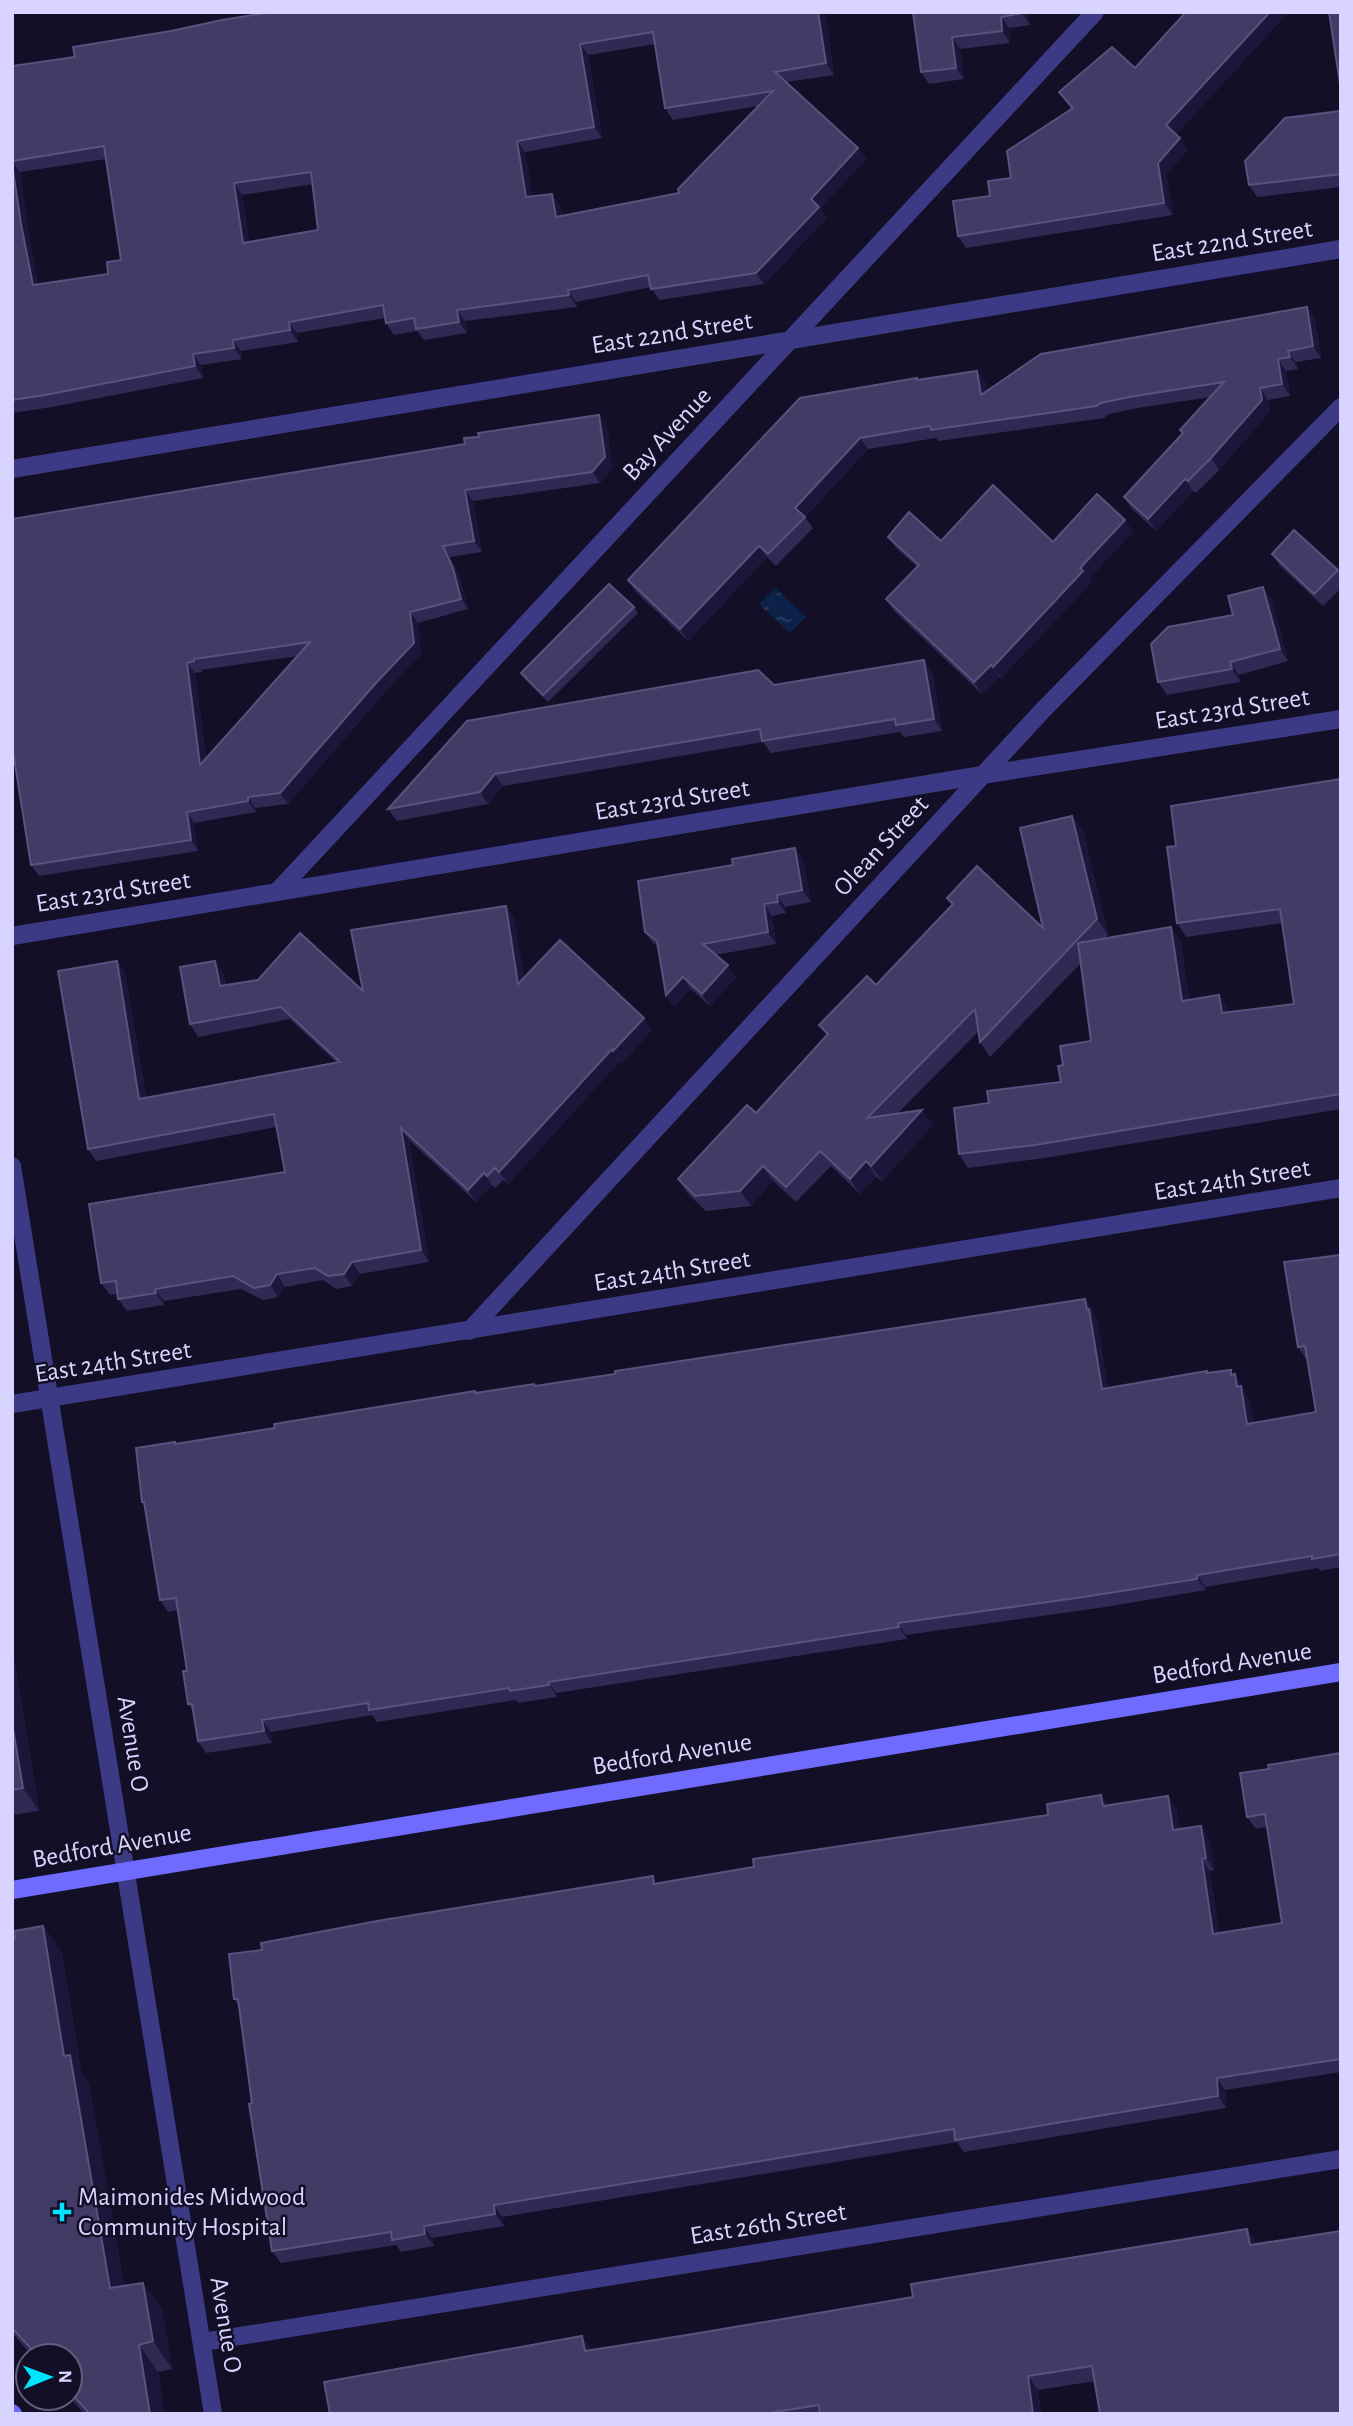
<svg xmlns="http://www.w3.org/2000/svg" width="1353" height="2426" viewBox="0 0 1353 2426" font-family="'Alegreya Sans',sans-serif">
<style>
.water{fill:url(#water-ripples)}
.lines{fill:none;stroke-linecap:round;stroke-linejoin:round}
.street{stroke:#3d3a85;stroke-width:18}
.secondary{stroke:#6f6bff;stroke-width:18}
.wall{fill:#312854;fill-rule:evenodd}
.shaded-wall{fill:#1d163a}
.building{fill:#433a66;stroke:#5a527e;stroke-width:2;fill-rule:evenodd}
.poi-dot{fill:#00e5ff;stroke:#130f26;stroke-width:2.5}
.labels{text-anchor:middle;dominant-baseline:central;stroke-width:5;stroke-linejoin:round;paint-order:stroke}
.street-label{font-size:26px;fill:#d9d4ff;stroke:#130f26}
.poi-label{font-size:26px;fill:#d9d4ff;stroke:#130f26;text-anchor:start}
</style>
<defs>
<pattern id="water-ripples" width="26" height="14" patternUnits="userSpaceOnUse" patternTransform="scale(1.75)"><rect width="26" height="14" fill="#0c2248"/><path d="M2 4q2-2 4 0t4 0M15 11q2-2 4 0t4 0" fill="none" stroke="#2f4163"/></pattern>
</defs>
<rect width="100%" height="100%" fill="#130f26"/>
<path class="water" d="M775 588 806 617 790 633 759 604Z"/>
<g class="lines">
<g class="street">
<path d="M12 469 1341 249"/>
<path d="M277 892 1095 12"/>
<path d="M12 936 982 775 1341 719"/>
<path d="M12 1166 213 2414"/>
<path d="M469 1331 1043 710 1341 407"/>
<path d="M12 1404 1341 1188"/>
<path d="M203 2342 1341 2159"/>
</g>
<g class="secondary">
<path d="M12 1890 1341 1672"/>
<path d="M12 2413 13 2414"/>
</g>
</g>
<g class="wall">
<path d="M272 12H831L825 13 834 75 787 82 858 148 866 159 820 209 827 218 764 284 659 300 651 287 576 302 577 307 465 321 467 333 424 340 417 331 394 335 386 323 385 318 297 333 298 342 241 351 242 359 201 365 203 378 52 407 12 413V66L75 57 171 31ZM655 44 665 108 673 120 758 106 679 193 562 216 560 206 532 196 525 152 602 138 588 55ZM106 159 121 260 108 274 38 284 29 236 20 172ZM313 184 318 230 249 242 242 195Z"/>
<path d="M913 12H1028L1030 25 1009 28 1010 43 960 49 964 79 929 84 921 72Z"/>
<path d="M1186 12H1289L1176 134 1188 150 1166 174 1173 215 966 248 958 236 990 196 1011 178 1071 109 1059 92 1135 68Z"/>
<path d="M1341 111V187L1257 197 1249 185Z"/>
<path d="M1315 319 1321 358 1296 362 1298 369 1286 371 1290 396 1268 400 1270 411 1219 470 1196 493 1193 491 1156 531 1132 509 1124 497 1183 434 1180 430 1211 397 1137 408 1109 414 1104 418 939 441 936 438 868 449 805 517 813 528 776 566 767 557 688 641 636 592 628 580 918 380 977 371 985 382 987 391Z"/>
<path d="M607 426 612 468 600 483 473 501 482 552 450 557 460 578 468 609 418 623 421 654 382 695 288 804 255 808 256 812 194 823 198 851 39 876 31 865 12 519ZM298 656 206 759 195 673 202 672 201 670Z"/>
<path d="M1133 531 1089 579 1092 582 1001 678 999 677 982 694 894 611 886 599 917 567 896 548 888 537 941 541 1053 542Z"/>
<path d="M1272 554 1338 570 1341 574V588L1323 606 1280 566Z"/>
<path d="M1272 600 1288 661 1239 675 1240 682 1167 695 1158 682 1233 615Z"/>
<path d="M634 607 638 613 548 702 525 679 521 673Z"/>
<path d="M932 672 942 731 904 737 900 732 771 753 763 742 503 786 488 804 397 821 388 809 467 721 774 685Z"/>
<path d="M1341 779V1109L1045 1158 968 1168 959 1154 989 1103 1061 1082 1063 1065 1091 1041 1081 963 990 1057 980 1042 978 1032 897 1114 933 1125 882 1181 876 1177 860 1194 831 1166 796 1202 773 1181 751 1206 706 1211 688 1194 678 1179 756 1113 827 1036 819 1025 876 985 952 905 947 898 1043 928 1083 831 1108 935 1104 939 1181 941 1189 1000 1219 995 1228 1008 1229 1012 1294 1004 1282 923 1186 937 1177 923 1176 846Z"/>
<path d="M795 848 803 860 811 902 785 907 786 913 772 916 776 944 715 955 736 977 710 1006 691 989 674 1007 666 995 658 947 653 943 645 932 733 865Z"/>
<path d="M514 918 524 978 652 1030 622 1063 620 1061 508 1184 503 1180 495 1188 492 1185 476 1202 409 1140 429 1262 360 1274 352 1286 336 1289 323 1280 285 1287 278 1297 263 1300 241 1289 164 1301V1305L127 1311 118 1299V1294L110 1295 101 1283 285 1172 276 1127 96 1161 88 1149 117 961 125 973 146 1097 336 1062 290 1019 198 1037 190 1024 223 973 226 985 363 991Z"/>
<path d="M1341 1255V1567L1320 1571 1318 1568 1205 1587 1206 1590 1099 1608 906 1635 907 1639 556 1693 557 1697 518 1703 516 1700 377 1722 372 1715 271 1732 272 1743 206 1753 198 1741 193 1710 188 1704 187 1671 178 1610 168 1612 160 1600 145 1507 142 1502 175 1442 176 1444 476 1393 536 1386 1093 1310 1094 1316 1097 1321 1108 1388 1231 1370 1243 1386 1244 1392 1249 1398 1253 1423 1316 1412 1307 1359H1306L1298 1347Z"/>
<path d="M12 1654 14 1657 39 1811 12 1815Z"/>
<path d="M1341 1753V2072L1225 2090 1226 2108 964 2152 957 2142 502 2217 504 2226 432 2238 434 2246 401 2252 396 2245 281 2263 272 2251 239 2007 234 1999 262 1950 1108 1805 1176 1808 1180 1829 1209 1838 1214 1870 1210 1871 1219 1933 1282 1923 1267 1827 1256 1829 1247 1817 1269 1769Z"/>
<path d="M43 1926 62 1953 81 2071 89 2083 124 2286 143 2283 162 2310 172 2369 158 2372 164 2414H84L70 2398V2356H32L12 2333V1939Z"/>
<path d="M1257 2243V2244L1095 2381 1038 2390 1041 2414H330L582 2336 592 2350Z"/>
</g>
<g class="shaded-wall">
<path d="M818 12 825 13 834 75 826 63Z"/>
<path d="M1022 12H1028L1030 25 1022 13Z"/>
<path d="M1270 12H1289L1174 137 1166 125Z"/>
<path d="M1001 17 1009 28 1010 43 1002 31Z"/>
<path d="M952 37 960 49 964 79 956 68Z"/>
<path d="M580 44 588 55 602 138 594 127Z"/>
<path d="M1180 138 1188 150 1166 174 1173 215 1164 203 1158 163Z"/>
<path d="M517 141 525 152 534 208 526 197Z"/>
<path d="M858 148 866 159 820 209 827 218 764 284 756 273 811 199Z"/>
<path d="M12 162 20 172 29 236 41 296 33 285 21 224Z"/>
<path d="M234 183 242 195 251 255 243 243Z"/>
<path d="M552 194 560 206 564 229 556 217Z"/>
<path d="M568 290 576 302 577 307 569 295Z"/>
<path d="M1307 307 1315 319 1321 358 1313 346Z"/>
<path d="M457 310 465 321 467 333 459 322Z"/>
<path d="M289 322 297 333 298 342 290 330Z"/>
<path d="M233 340 241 351 242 359 234 348Z"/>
<path d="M1288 351 1296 362 1298 369 1290 357Z"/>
<path d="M193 354 201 365 203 378 195 366Z"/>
<path d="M1278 359 1286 371 1290 396 1282 384Z"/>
<path d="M977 371 985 382 989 407 981 395Z"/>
<path d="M1260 388 1268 400 1270 411 1219 470 1211 458Z"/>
<path d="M599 415 607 426 612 468 600 483 592 472Z"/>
<path d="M860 438 868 449 803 519 795 508Z"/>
<path d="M1185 479 1193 491 1156 531 1148 519Z"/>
<path d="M465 490 473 501 482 552 474 541Z"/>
<path d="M1125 520 1133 531 1089 579 1092 582 1001 678 993 667Z"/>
<path d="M443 546 450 557 460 578 468 609 461 599Z"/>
<path d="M759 546 767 557 688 641 680 629Z"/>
<path d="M1263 587 1272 600 1288 661 1280 649Z"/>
<path d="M410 612 418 623 421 654 382 695 288 804 280 793Z"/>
<path d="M924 660 932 672 942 731 934 719Z"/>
<path d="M1230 662 1239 675 1240 682 1232 669Z"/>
<path d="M187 663 195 673 208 776 200 765Z"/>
<path d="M991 665 999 677 982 694 974 682Z"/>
<path d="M495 774 503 786 488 804 480 792Z"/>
<path d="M248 797 255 808 256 812 248 801Z"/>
<path d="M187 812 194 823 198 851 191 840Z"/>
<path d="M1072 816 1083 831 1108 935 1097 919Z"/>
<path d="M795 848 803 860 811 902 802 890Z"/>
<path d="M777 895 785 907 786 913 778 902Z"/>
<path d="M764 904 772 916 776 944 768 932Z"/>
<path d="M506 906 514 918 527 996 518 984Z"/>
<path d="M1171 927 1181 941 1191 1014 1182 1001Z"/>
<path d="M117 961 125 973 148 1111 139 1099Z"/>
<path d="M215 961 223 973 228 998 220 986Z"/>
<path d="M728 965 736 977 710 1006 702 994Z"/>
<path d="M683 977 691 989 674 1007 666 995Z"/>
<path d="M1219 995 1228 1008 1231 1027 1222 1013Z"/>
<path d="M644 1018 652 1030 622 1063 613 1051Z"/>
<path d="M612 1049 620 1061 508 1184 499 1172Z"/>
<path d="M922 1110 933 1125 882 1181 871 1166Z"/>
<path d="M401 1128 409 1140 429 1262 421 1250Z"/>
<path d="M866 1161 876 1177 860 1194 850 1179Z"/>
<path d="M763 1166 773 1181 751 1206 740 1191Z"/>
<path d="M484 1173 492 1185 476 1202 468 1190Z"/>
<path d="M352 1262 360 1274 352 1286 344 1274Z"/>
<path d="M277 1274 285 1287 278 1297 270 1285Z"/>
<path d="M155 1289 164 1301V1305L156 1293Z"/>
<path d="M1085 1299 1093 1310 1094 1316 1097 1321 1110 1401 1102 1389Z"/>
<path d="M1231 1370 1243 1386 1244 1392 1249 1398 1255 1436 1247 1424Z"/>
<path d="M1197 1575 1205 1587 1206 1590 1197 1579Z"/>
<path d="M898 1623 906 1635 907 1639 899 1627Z"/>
<path d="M12 1654 14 1657 39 1811 23 1788 12 1723Z"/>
<path d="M548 1682 556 1693 557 1697 549 1685Z"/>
<path d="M262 1720 271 1732 272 1743 264 1731Z"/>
<path d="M1101 1795 1110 1807 1103 1806Z"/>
<path d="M1168 1796 1176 1808 1182 1842 1173 1830Z"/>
<path d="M1201 1826 1209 1838 1214 1870 1206 1858Z"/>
<path d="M1202 1859 1210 1871 1221 1946 1213 1934Z"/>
<path d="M43 1926 62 1953 81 2071 89 2083 129 2315 110 2288 64 2056Z"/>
<path d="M1217 2078 1225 2090 1226 2108 1218 2096Z"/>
<path d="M494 2205 502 2217 504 2226 495 2214Z"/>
<path d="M424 2226 432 2238 434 2246 425 2234Z"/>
<path d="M1247 2229 1257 2243 1260 2259 1250 2245Z"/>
<path d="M143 2283 162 2310 172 2369 153 2341Z"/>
<path d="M582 2336 592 2350 585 2351Z"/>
<path d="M139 2345 158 2372 164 2414H150Z"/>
<path d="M1028 2376 1038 2390 1041 2414H1033Z"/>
</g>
<g class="building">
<path d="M272 12H818L826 63 775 72 858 148 811 199 819 207 756 273 651 289 648 275 568 290 569 295 457 310 459 322 416 329 414 318 386 323 383 305 289 322 290 330 233 340 234 348 193 354 195 366 45 395 12 400V164L21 224 33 285 108 274 107 262 121 260 104 146 12 161V66L75 57 73 47 171 31 222 20ZM653 32 665 108 773 91 678 189 679 193 556 217 552 194 526 197 517 141 594 127 580 44ZM311 172 318 230 243 243 234 183Z"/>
<path d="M913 12H1022V13L1001 17 1002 31 952 37 956 68 921 72Z"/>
<path d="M1186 12H1270L1166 125 1180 138 1158 163 1164 203 958 236 953 201 990 196 988 181 1011 178 1007 151 1073 108 1059 92 1112 47 1135 68Z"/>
<path d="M1329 12H1341V90Z"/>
<path d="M1341 111V174L1249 185 1245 161 1285 118Z"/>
<path d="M1307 307 1313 346 1288 351 1290 357 1278 359 1282 384 1260 388 1262 400 1211 458 1188 481 1185 479 1148 519 1124 497 1183 433 1180 430 1224 382 1129 397 1101 403 1096 406 931 430 930 426 860 438 795 508 805 517 768 554 759 546 680 629 628 580 800 398 917 378V380L977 371 981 395 1041 354Z"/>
<path d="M599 415 605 457 592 472 465 490 474 541 443 546 453 568 461 599 410 612 414 643 375 684 280 793 248 797V801L187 812 191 840 31 865 12 745V519L465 444 464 438 479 437 478 433ZM310 642 200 765 187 663 194 661V659Z"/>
<path d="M993 485 1053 542 1097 494 1125 520 1080 568 1083 571 993 667 991 665 974 682 886 599 919 565 888 537 909 512 941 541Z"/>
<path d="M1294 530 1338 570 1314 594 1272 554Z"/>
<path d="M609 584 634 607 543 695 521 673Z"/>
<path d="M1263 587 1280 649 1230 662 1232 669 1158 682 1151 644 1168 627 1233 615 1228 596Z"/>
<path d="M924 660 934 719 896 725 895 719 762 741 760 729 495 774 480 792 388 809 467 721 758 670 774 685Z"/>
<path d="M1341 779V1094L1035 1145 959 1154 954 1108 989 1103 987 1091 1061 1082 1058 1066 1063 1065 1060 1046 1091 1041 1078 943 1171 927 1182 1001 1219 995 1222 1013 1294 1004 1280 909 1177 923 1167 847 1176 846 1171 806Z"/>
<path d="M1072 816 1097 919 980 1042 975 1009 867 1118 922 1110 871 1166 866 1161 850 1179 820 1151 786 1187 763 1166 740 1191 695 1196 678 1179 747 1105 756 1113 828 1034 819 1025 867 976 876 985 953 904 947 898 977 866 1043 928 1020 828Z"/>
<path d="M795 848 802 890 777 895 778 902 764 904 768 932 703 944 728 965 702 994 683 977 666 995 657 941 645 932 638 881 733 865 732 859Z"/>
<path d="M506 906 518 984 560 940 644 1018 613 1051 612 1049 499 1172 495 1168 487 1176 484 1173 468 1190 401 1128 421 1250 352 1262 344 1274 328 1276 315 1268 277 1274 270 1285 254 1288 233 1276 155 1289 156 1293 118 1299 116 1281 101 1283 89 1204 285 1172 274 1114 88 1149 58 971 117 961 139 1099 340 1062 281 1007 190 1024 180 967 215 961 220 986 258 980 300 933 363 991 351 930Z"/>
<path d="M1341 1255V1554L1312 1559V1556L1197 1575V1579L1090 1596 898 1623 899 1627 548 1682 549 1685 510 1691 509 1688 369 1710 368 1703 262 1720 264 1731 198 1741 192 1704H188L183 1671H187L176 1598 160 1600 144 1502H142L136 1448 175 1442V1444L275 1428 274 1424 475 1391V1393L534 1384 535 1386 615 1374V1371L1085 1299 1087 1310 1089 1309 1102 1389 1207 1371V1373L1231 1370V1375L1235 1374 1237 1387 1241 1386 1247 1424 1316 1412 1305 1346 1298 1347 1284 1262Z"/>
<path d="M12 1723 23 1788 12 1790Z"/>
<path d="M1341 1753V2059L1217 2078 1218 2096 955 2140 954 2129 494 2205 495 2214 424 2226 425 2234 392 2240 391 2232 272 2251 249 2104 252 2103 238 1999H234L229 1954 262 1950 261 1943 377 1921 653 1876 654 1884 754 1867 753 1859 1048 1815 1047 1804 1101 1795 1103 1806 1168 1796 1173 1830 1201 1826 1206 1858 1202 1859 1213 1934 1282 1923 1265 1814 1247 1817 1240 1773 1269 1769 1268 1765Z"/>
<path d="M43 1926 64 2056 70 2055 110 2288 143 2283 153 2341 139 2345 150 2414H90L70 2392V2356H38L12 2328V1939L15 1938 14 1931Z"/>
<path d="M1247 2229 1250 2245 1341 2231V2414H1100L1092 2366 1028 2376 1033 2414H820L819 2405 763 2414H330L324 2382 582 2336 585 2351 687 2335 913 2297 911 2284Z"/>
</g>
<path class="poi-dot" d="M58.5 2201.5h7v7h7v7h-7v7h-7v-7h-7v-7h7z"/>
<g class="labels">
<g class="street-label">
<text transform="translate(1232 241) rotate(-9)">East 22nd Street</text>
<text transform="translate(672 333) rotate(-9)">East 22nd Street</text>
<text transform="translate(667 434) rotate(-47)">Bay Avenue</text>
<text transform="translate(1232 709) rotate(-9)">East 23rd Street</text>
<text transform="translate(672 800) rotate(-9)">East 23rd Street</text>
<text transform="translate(881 846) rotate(-47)">Olean Street</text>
<text transform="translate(113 892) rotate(-9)">East 23rd Street</text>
<text transform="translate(1232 1180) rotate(-9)">East 24th Street</text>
<text transform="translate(672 1271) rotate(-9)">East 24th Street</text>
<text transform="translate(113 1362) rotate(-9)">East 24th Street</text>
<text transform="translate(1232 1663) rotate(-9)">Bedford Avenue</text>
<text transform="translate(133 1744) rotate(81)">Avenue O</text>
<text transform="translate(672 1754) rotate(-9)">Bedford Avenue</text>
<text transform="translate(112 1846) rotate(-10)">Bedford Avenue</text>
<text transform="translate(768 2224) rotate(-9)">East 26th Street</text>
<text transform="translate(226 2325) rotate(81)">Avenue O</text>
</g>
<g class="poi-label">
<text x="78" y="2197">Maimonides Midwood<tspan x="78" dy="30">Community Hospital</tspan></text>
</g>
</g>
<rect width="1353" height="2426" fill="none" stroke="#d9d4ff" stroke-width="28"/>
<g transform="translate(49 2377) rotate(89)"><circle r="33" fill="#130f26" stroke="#625e7d" stroke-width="2"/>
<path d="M0-5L12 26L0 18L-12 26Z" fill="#00e5ff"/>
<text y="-10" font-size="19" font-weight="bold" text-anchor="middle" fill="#d9d4ff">N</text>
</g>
</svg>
